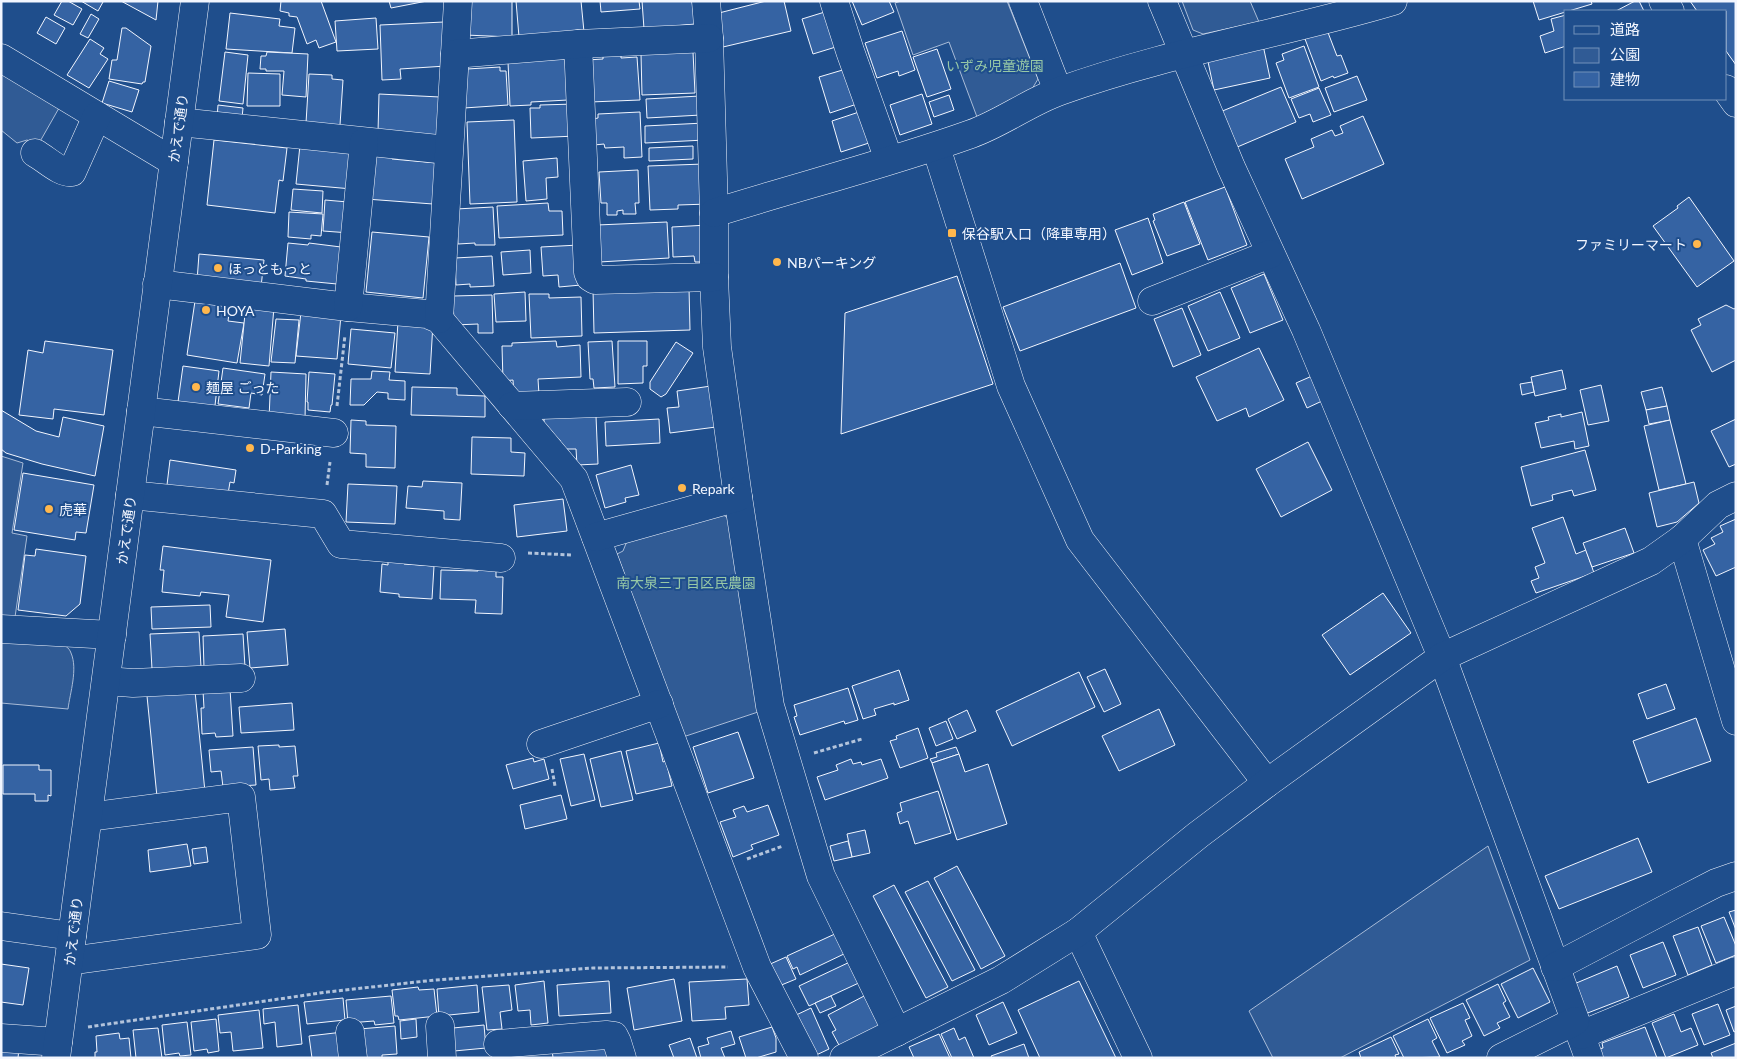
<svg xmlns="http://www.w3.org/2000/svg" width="1737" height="1059" viewBox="0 0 1737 1059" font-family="Lato,'Noto Sans JP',sans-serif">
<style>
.green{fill:#305b95;stroke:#a8bbd7}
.building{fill:#3563a3;stroke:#f2f6ff}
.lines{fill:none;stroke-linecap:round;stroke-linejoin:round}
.minor-casing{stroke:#f2f6ff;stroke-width:29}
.major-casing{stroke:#f2f6ff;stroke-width:29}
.path{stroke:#b3c4dc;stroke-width:3;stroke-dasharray:4 2.5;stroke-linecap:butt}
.minor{stroke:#1f4e8c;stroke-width:28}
.major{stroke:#1f4e8c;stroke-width:28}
.poi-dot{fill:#ffb74d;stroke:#1f4e8c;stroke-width:2}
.labels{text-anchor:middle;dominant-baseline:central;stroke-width:4;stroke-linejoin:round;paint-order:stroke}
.park-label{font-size:14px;fill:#97c8a6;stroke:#1f4e8c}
.street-label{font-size:14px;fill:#f2f6ff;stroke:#1f4e8c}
.poi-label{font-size:14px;fill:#f2f6ff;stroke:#1f4e8c;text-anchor:start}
</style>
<rect width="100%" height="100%" fill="#1f4e8c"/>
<g class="green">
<path d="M901 1H1007L1038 79 1032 89 977 117 949 42 913 55 895 3Z"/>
<path d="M1182 1H1250L1259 22 1203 34 1193 30Z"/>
<path d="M1 65 63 101 38 145 27 140 17 143 1 130Z"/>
<path d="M1 456 23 463 12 533 27 536 15 617 1 616Z"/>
<path d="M720 513 733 521 764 710 683 737 617 554 623 551 627 541Z"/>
<path d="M1 640 59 643C64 645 69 647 71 653 78 669 70 693 68 709L1 703Z"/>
<path d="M1488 846 1530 960 1340 1058H1273L1249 1011Z"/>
</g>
<g class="building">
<path d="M62 1H68L82 9 73 25 54 15Z"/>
<path d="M81 1H102L103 2 98 11Z"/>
<path d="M121 1H158L156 20Z"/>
<path d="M281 1H321L336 42 319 48 316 40 307 44 297 17 289 16V13L280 11Z"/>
<path d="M389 1H427L391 8Z"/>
<path d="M467 1H512V37L465 35Z"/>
<path d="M516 1H581L584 32 519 37Z"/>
<path d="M600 1H639L640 9 601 12Z"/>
<path d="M642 1H692L695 24 644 29Z"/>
<path d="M766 1H784L791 31 723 47 715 14Z"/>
<path d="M852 1H889L894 12 862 25Z"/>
<path d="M1533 1H1591L1592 4 1539 20Z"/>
<path d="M1635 1H1639L1644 11H1616Z"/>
<path d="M1690 1H1736V65L1726 51V11H1697Z"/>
<path d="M828 11 839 46 813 54 802 19Z"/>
<path d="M230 13 280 19 279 26 295 28 292 53 226 49Z"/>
<path d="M91 14 99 19 88 38 80 34Z"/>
<path d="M1566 15V46L1545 53 1540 36 1554 31 1551 19Z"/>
<path d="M46 17 65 28 56 44 37 33Z"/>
<path d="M376 18 378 49 337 51 335 21Z"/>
<path d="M444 22 446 66 400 69 401 79 382 80 380 25Z"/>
<path d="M122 28H126L151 46 145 82H143L142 84 109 79 112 60H117Z"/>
<path d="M1327 30 1337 56 1341 55 1348 73 1334 78 1333 76 1321 81 1305 39Z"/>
<path d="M902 31 915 70 899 76 898 71 877 78 865 43Z"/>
<path d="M90 39 104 48 100 54 108 59 89 88 67 75Z"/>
<path d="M1263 45 1270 78 1214 90 1207 57Z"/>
<path d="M1304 46 1319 87 1289 98 1276 63 1284 60 1282 54Z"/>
<path d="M937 49 951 89 927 97 913 57Z"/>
<path d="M225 52 248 55 243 104 219 101Z"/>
<path d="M267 52 308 54 306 97 282 95 284 71H266V69H260L261 56H266Z"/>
<path d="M693 52 695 93 642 95 641 54Z"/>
<path d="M603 55H621V58L637 57 640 100 590 102 587 60 603 59Z"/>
<path d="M565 59 568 100 531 102V105L510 106 508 62Z"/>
<path d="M500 67V71H506L508 105 464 108 467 69Z"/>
<path d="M846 69 857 104 830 113 819 77Z"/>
<path d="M248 73 280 74V106H247Z"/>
<path d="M309 74 332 75V79L343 80 340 125 306 123Z"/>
<path d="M1357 76 1367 100 1334 112 1325 88Z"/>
<path d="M109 81 139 90 132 112 102 103Z"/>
<path d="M1281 87 1296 122 1235 148 1220 112Z"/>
<path d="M1319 88 1331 115 1313 122 1310 114 1299 118 1291 99Z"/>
<path d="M379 94 440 97 438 135 378 132Z"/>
<path d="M922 94 932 124 900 135 890 105Z"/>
<path d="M949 95 954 110 934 117 929 102Z"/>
<path d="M700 96 701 115 647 118 646 99Z"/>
<path d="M575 104 576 136 531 138 530 108H540V105Z"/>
<path d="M218 105 243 108 242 118H217Z"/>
<path d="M862 111 872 142 841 152 832 121Z"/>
<path d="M640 112 642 157 624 158V147L605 148 604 144 594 145 593 119 598 118V114Z"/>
<path d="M1363 116 1384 164 1302 199 1285 159 1314 147 1311 139 1332 130 1335 136 1343 133 1340 126Z"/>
<path d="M514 120 517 202 470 204 467 122Z"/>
<path d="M704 123 705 140 645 143V126Z"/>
<path d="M214 140 287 148 283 181 279 180 275 213 207 205Z"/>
<path d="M300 145 357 150 352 189 296 184Z"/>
<path d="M693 146V159L649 161V148Z"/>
<path d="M369 152 392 153V159L436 163 433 204 366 199Z"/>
<path d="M557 158 558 177 546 178 547 199 526 201 523 161Z"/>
<path d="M704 164 709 204 678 205V209L650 210 648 166Z"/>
<path d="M638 170 639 203H635L636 214H623V210L617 211V215H607V203H601L599 172Z"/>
<path d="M1225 187 1247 245 1208 260 1185 202Z"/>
<path d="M293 189 323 191 322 213 291 210Z"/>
<path d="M1689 197 1734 261 1697 287 1653 226 1678 208 1677 206Z"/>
<path d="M325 200 348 202 350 233 323 231Z"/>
<path d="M1184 202 1200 244 1167 256 1153 221 1155 220 1153 214Z"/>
<path d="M548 203 549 211H562L563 235 499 238 497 206Z"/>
<path d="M493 207 495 245H475V243L458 244 456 209Z"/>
<path d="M289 212 323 214 321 236 311 235V239L288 237Z"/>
<path d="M1148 218 1163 263 1132 275 1115 230Z"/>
<path d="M667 222 669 258 599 262 597 225Z"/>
<path d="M708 225 710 262H695L694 256 673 257 672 227Z"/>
<path d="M372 232 429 237 423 298 366 292Z"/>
<path d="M288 243 308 245 309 243 341 247 337 284 306 281V279L285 276Z"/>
<path d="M579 245 581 285 559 287 558 275 543 276 541 247Z"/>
<path d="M530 250 531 273 503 275 501 252Z"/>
<path d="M199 254 264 260 261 287 197 281Z"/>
<path d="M492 256 494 286 470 287V284L456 285 455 258Z"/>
<path d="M1120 263 1136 308 1020 351 1003 307Z"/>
<path d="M1264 274 1283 320 1250 333 1231 288Z"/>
<path d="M957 276 993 384 841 434 845 313Z"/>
<path d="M689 288 690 330 594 333 593 290Z"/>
<path d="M525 292 526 321 496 322 494 294Z"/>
<path d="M1220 292 1240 338 1208 351 1188 306Z"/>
<path d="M529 294H549V298L581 297 582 336 531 338Z"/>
<path d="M492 295 493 333H478V324L454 325 453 296Z"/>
<path d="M195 301 230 307 228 321 244 323 237 363 187 355Z"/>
<path d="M246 304 274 307 269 366 240 363Z"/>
<path d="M1726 305 1734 309 1736 308V360L1712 372 1691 330 1701 325 1698 319Z"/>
<path d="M1182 308 1201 355 1173 367 1154 319Z"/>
<path d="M301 312 341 315 337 359 296 356Z"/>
<path d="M276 319 299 320 295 363 271 362Z"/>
<path d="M398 321 433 323 430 374 395 372Z"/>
<path d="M351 329 395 333 391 368 348 364Z"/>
<path d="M45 341 113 350 104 415 54 409 53 419 19 415 28 350 43 353Z"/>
<path d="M556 341 557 347 580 345 581 377 538 379 539 395 514 396 513 380 503 381 502 346H512V343Z"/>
<path d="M612 341 615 387 594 388 593 379H590L588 342Z"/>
<path d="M618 341H647V366H643V383L618 384Z"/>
<path d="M676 342 693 353 666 394 661 397 650 389V382Z"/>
<path d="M1259 348 1284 400 1249 417 1246 408 1217 421 1196 377Z"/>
<path d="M183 366 219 371 214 414 177 409Z"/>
<path d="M223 368 265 374 262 395 251 393 249 408 218 404Z"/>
<path d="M1562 370 1566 389 1535 396 1531 377Z"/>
<path d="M372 371 390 372 389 380 405 381V400L388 399V393L377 392 364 405H350L351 379H371Z"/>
<path d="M271 372 306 374 305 419H269Z"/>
<path d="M309 372 335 374 332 405H331L330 412 308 410V402H307Z"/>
<path d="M1312 376 1322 401 1307 408 1296 383Z"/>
<path d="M1532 382 1534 392 1522 395 1520 384Z"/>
<path d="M1601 385 1609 421 1588 425 1580 390Z"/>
<path d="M711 386 716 427 670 433 667 408 679 407 677 391Z"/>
<path d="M412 387 457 388V395L485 396V417L411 415Z"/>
<path d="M1662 387 1667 406 1646 410 1641 392Z"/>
<path d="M1667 406 1670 420 1649 424 1646 410Z"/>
<path d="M1 410 36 431 59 437 63 417 104 426 95 476 42 464 6 453 1 449Z"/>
<path d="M1582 412 1589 446 1575 449 1574 441 1541 448 1535 423 1549 420 1548 417 1561 414V417Z"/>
<path d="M544 415 596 416 598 464 577 465 576 449H560V440L553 441 552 431H544Z"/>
<path d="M659 419 660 443 606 446 605 422Z"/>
<path d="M1736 419V464L1729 467 1711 431Z"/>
<path d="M351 420 366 421V425L396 426 395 468 366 467V454L350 453Z"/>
<path d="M1670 420 1686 484 1659 490 1644 426Z"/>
<path d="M472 437 511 438V452L525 453 524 476 471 474Z"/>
<path d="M1308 442 1332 490 1281 517 1256 469Z"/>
<path d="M1585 450 1596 490 1574 496 1572 490 1552 495 1553 500 1531 506 1521 467Z"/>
<path d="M170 460 236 470 234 483 230 482 228 494 167 485Z"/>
<path d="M631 465 639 495 625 498 626 502 605 508 596 475Z"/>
<path d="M23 473 94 485 86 533 76 532 75 540 14 530Z"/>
<path d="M423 481 462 483 460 520 444 519V511L406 508 408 486 422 487Z"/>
<path d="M1694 482 1699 503 1677 522 1657 527 1649 493Z"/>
<path d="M348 484 397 486 395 524 346 522Z"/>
<path d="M563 499 567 531 517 537 514 505Z"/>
<path d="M1563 517 1576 554 1586 550 1594 573 1536 593 1531 581 1539 578 1535 567 1545 563 1532 528Z"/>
<path d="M1736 519V567L1716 576 1703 550 1715 544 1711 538 1723 532 1720 526Z"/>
<path d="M1625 528 1634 553 1592 567 1583 543Z"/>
<path d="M163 546 271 560 263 622 226 617 229 595 201 592 200 596 162 592 164 570H160Z"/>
<path d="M36 549 86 556 80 604 66 616 18 610 25 555 35 556Z"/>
<path d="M388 559H404V564L434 566 432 599 399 597V594L380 592 382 564 388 565Z"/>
<path d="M478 568 496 569V577H503L502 614 475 613 476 600 440 599 441 570 478 571Z"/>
<path d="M1383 593 1411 633 1350 675 1322 635Z"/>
<path d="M210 605 211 627 152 629 151 607Z"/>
<path d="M285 629 288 665 250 668 247 632Z"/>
<path d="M199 632 201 667 152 669 150 634Z"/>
<path d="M243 634 245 667 204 668 203 636Z"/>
<path d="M1105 669 1121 704 1104 712 1087 677Z"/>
<path d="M899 670 909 700 894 705V703L874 709 876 715 863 719 852 686Z"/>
<path d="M1079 672 1095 707 1012 746 996 711Z"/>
<path d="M1666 684 1675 709 1647 719 1638 694Z"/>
<path d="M848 688 858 720 845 724 844 721 800 735 794 717 797 716 794 705Z"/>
<path d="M230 689 233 736 216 737 215 733 202 734 201 708H204L203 691Z"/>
<path d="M195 691 205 792 157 797 147 696Z"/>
<path d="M292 703 294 730 241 733 239 707Z"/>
<path d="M1159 709 1175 745 1119 771 1102 736Z"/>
<path d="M967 710 976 731 957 739 948 719Z"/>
<path d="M1696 718 1711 761 1648 783 1633 741Z"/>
<path d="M946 721 953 739 936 746 929 728Z"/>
<path d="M918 728 928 758 900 768 890 741 897 739 896 736Z"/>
<path d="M738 732 754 778 708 793 693 747Z"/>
<path d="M659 743 663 762 666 761 672 786 636 794 626 751Z"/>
<path d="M279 745V747L295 746 298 776H293L295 788 270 790 269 779 261 780 258 746Z"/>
<path d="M253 747 256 785 223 787 221 771 211 772 209 750Z"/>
<path d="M956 747 959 754 932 763 930 759 937 757 936 753Z"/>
<path d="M621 751 633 800 601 807 590 759Z"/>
<path d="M584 754 595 800 571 806 560 759Z"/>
<path d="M959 754 965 772 988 764 1007 824 957 840 932 763Z"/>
<path d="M533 758 534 762 544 759 549 779 513 789 506 765Z"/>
<path d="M851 759 853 764 861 762 862 765 881 759 888 778 825 800 817 777 838 770 836 765Z"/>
<path d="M3 765H39V770H51V796L48 795V801H35V794H3Z"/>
<path d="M938 791 951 833 915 844 908 821 900 824 897 813 902 811 900 803Z"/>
<path d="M561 795 567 819 525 829 520 805Z"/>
<path d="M768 805 779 835 751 845 753 849 733 857 720 822 736 817 733 810 744 806 747 812Z"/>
<path d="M865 830 870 853 852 857 847 834Z"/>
<path d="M1638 838 1652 872 1559 909 1545 876Z"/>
<path d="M848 841 852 857 834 861 830 846Z"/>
<path d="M187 844 191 866 150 872 148 850Z"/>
<path d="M206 847 208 862 194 864 192 849Z"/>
<path d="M957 866 1005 956 981 969 934 878Z"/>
<path d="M928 881 975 970 952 981 905 892Z"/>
<path d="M894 885 948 987 926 998 873 896Z"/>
<path d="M1736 910V930L1729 912Z"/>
<path d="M1724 917 1736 946V955L1716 963 1701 926Z"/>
<path d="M1698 927 1712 965 1688 975 1673 936Z"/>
<path d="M837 933 846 953 800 975 797 967 793 969 787 956Z"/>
<path d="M1663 942 1676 975 1643 988 1630 955Z"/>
<path d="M786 957 796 979 779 986 768 965Z"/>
<path d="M854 960 863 981 809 1006 799 986Z"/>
<path d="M1 964 29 968 23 1005 1 1002Z"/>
<path d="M1617 966 1629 997 1585 1014 1574 984Z"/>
<path d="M1533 968 1550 1002 1518 1018 1501 984Z"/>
<path d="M674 979 682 1021 634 1030 627 988Z"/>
<path d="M747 979 749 1005 725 1007 726 1019 692 1021 689 982Z"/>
<path d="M544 981 548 1023 531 1025 530 1010 518 1011 515 985Z"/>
<path d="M609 981 611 1013 559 1016 557 985Z"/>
<path d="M1079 981 1116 1058H1040L1018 1010Z"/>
<path d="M1498 984 1506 1001 1503 1003 1510 1017 1497 1023 1500 1028 1484 1036 1466 1000Z"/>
<path d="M477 985 479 1012 439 1016 437 989Z"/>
<path d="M509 985 512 1010 500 1012 502 1029 487 1030 482 987Z"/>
<path d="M418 987 419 990 434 989 437 1016 399 1020 398 1016H395L392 990Z"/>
<path d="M866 995 881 1025 840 1047 832 1032 836 1030 828 1015Z"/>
<path d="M391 996 394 1023 375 1025 374 1021 348 1023 346 1000Z"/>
<path d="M831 996 836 1006 820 1013 815 1003Z"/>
<path d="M343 998 345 1020 307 1024 304 1002Z"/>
<path d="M1003 1002 1017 1033 989 1045 976 1015Z"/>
<path d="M1463 1003 1470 1018 1465 1020 1472 1036 1462 1041 1465 1045 1447 1053 1430 1018Z"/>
<path d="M1718 1004 1730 1035 1704 1045 1692 1014Z"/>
<path d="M298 1005 302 1044 277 1047 275 1022 264 1024 263 1009Z"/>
<path d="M1736 1006V1031L1734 1032 1726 1010Z"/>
<path d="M811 1008 829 1049 812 1057 794 1016Z"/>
<path d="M259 1010 263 1048 233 1051 231 1032 220 1033 218 1015Z"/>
<path d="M1674 1014 1681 1032 1691 1028 1698 1045 1666 1058 1652 1023Z"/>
<path d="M216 1019 219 1051 208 1053 207 1049 194 1051 191 1022Z"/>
<path d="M416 1019 417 1037 401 1039 400 1021Z"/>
<path d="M1428 1019 1437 1038 1432 1041 1440 1057 1404 1058 1393 1036Z"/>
<path d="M187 1022 191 1055 180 1056 179 1053 165 1055 162 1025Z"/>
<path d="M484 1025 486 1048 454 1051 453 1028Z"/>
<path d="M395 1026 397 1054 382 1055V1058H362L359 1029Z"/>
<path d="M772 1027 776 1038V1052L756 1058H746L739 1037Z"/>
<path d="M1645 1027 1657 1058H1602L1599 1049 1603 1048 1602 1043Z"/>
<path d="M158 1028 162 1058H136L133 1030Z"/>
<path d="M954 1028 959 1040 965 1037 974 1058H952L941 1034Z"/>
<path d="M731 1031 735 1044 721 1048 725 1058H701L698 1047 709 1044 707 1038Z"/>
<path d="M343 1032 346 1058H312L309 1036Z"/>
<path d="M119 1033 120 1039 129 1038 131 1058H95V1052H97L96 1036Z"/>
<path d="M939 1034 950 1058H914L909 1047Z"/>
<path d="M1391 1037 1399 1054 1395 1055 1396 1058H1361L1359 1052Z"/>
<path d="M690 1038 697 1058H674L669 1045Z"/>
<path d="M1736 1043V1058H1713L1711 1053Z"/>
<path d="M609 1044 611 1058H553L552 1049Z"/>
<path d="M1024 1044 1029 1058H992L991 1056Z"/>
<path d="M1 1045 19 1048 18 1058H1Z"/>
</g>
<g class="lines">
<g class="minor-casing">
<g id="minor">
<path d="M706 1 709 38 714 213V277L717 347 738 497 770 706 821 876 897 1032"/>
<path d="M834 1 850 51 889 160"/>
<path d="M1023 1 1058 91"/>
<path d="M1162 1 1231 167 1306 330 1442 657 1589 1058"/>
<path d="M578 44 588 272 590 277 595 280 714 277"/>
<path d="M455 54 458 1"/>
<path d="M1 58 174 162"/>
<path d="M179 122 448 150"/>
<path d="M936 147 1011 386 1080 540 1267 783"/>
<path d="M35 153C46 159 61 174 72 172L97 116"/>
<path d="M714 213C800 186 887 164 971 134 1002 123 1029 102 1060 91 1168 52 1282 34 1393 1"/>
<path d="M157 284 348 307 427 314 439 319 574 479 757 967 804 1058"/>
<path d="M1152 301 1270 254"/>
<path d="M348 307 364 142"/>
<path d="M439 319 455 54 578 44 709 38"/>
<path d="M512 406 627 402"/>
<path d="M141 411 334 433"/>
<path d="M130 495 323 514 341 544 501 558"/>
<path d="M596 537 738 497"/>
<path d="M1682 539 1736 721"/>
<path d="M1 629 112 635"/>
<path d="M106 681 133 683 241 678"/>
<path d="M541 744 659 704"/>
<path d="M1 926 72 936"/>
<path d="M1078 932 1138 1058"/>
<path d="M69 961 257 935 241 797 88 817"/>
<path d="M1555 967 1679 902 1716 883 1736 876"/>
<path d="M440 1026 442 1058"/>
<path d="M350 1032 353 1058"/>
<path d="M1581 1035 1736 971"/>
<path d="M1 1038 58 1042"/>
<path d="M498 1044 606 1035 614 1036 617 1042 622 1058"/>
<path d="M56 1058 195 1"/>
<path d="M844 1058 1001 980 1078 932 1198 835 1267 783 1442 657 1651 561 1682 539 1718 505 1736 496"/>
<path d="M1501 1058 1575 1021"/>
</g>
</g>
<g class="major-casing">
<g id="major">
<path d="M1663 1 1670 11"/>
<path d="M1726 89 1736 103"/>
</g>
</g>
<g class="path">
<path d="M337 406 345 335"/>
<path d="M327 485 330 462"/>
<path d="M528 553 572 555"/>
<path d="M814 753 862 739"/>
<path d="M552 769 555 786"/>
<path d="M747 859 783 846"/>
<path d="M88 1027 327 992 435 980 593 968 728 967"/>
</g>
<use href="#minor" class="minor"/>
<use href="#major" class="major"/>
</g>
<g class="poi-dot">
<rect x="947" y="228" width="10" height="10" rx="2.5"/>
<circle cx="1697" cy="244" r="5"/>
<circle cx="777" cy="262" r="5"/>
<circle cx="218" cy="268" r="5"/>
<circle cx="206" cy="310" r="5"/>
<circle cx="196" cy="387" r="5"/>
<circle cx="250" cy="448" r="5"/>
<circle cx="682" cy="488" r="5"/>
<circle cx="49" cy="509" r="5"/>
</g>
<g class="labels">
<g class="park-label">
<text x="995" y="65">いずみ児童遊園</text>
<text x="686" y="582">南大泉三丁目区民農園</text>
</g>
<g class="street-label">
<text transform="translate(178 128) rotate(-82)">かえで通り</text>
<text transform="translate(126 530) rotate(-82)">かえで通り</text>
<text transform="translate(73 931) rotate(-83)">かえで通り</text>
</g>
<g class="poi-label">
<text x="962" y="233">保谷駅入口（降車専用）</text>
<text x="1687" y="244" text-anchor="end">ファミリーマート</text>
<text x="787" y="262">NBパーキング</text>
<text x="228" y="268">ほっともっと</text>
<text x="216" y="310">HOYA</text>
<text x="206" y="387">麺屋 ごった</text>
<text x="260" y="448">D-Parking</text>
<text x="692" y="488">Repark</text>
<text x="59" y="509">虎華</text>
</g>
</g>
<rect width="1737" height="1059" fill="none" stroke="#f2f6ff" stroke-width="5"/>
<rect x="1564" y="10" width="162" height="90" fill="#1f4e8c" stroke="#7391ba"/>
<rect x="1574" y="26" width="25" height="8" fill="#1f4e8c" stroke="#7391ba"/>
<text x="1610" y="35" font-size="15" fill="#f2f6ff">道路</text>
<rect x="1574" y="48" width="25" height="15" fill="#305b95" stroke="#7391ba"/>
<text x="1610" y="60" font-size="15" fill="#f2f6ff">公園</text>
<rect x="1574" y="72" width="25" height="15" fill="#3563a3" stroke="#7391ba"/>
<text x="1610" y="85" font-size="15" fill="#f2f6ff">建物</text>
</svg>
